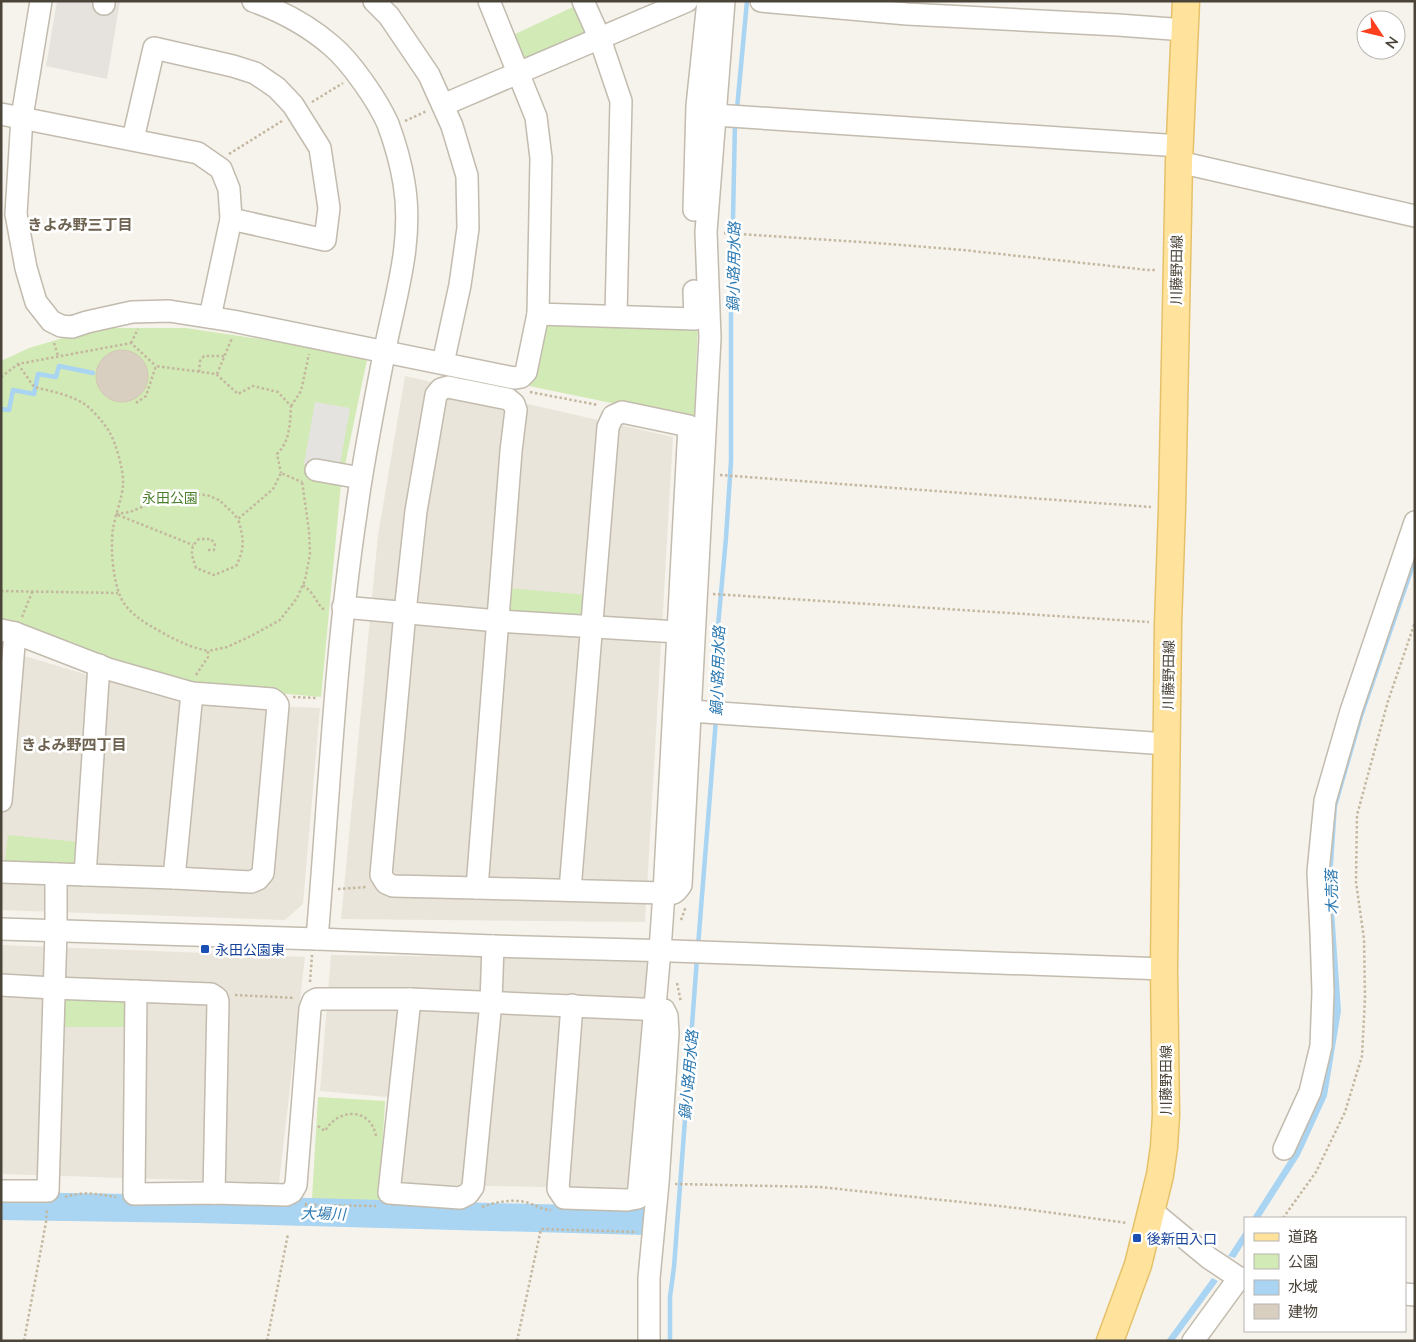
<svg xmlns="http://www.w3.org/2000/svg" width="1416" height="1342" viewBox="0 0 1416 1342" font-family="Lato,'Noto Sans JP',sans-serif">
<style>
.residential{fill:#eae5da}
.industrial{fill:#e6e2dd}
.green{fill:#d2eab5}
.parking{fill:#e5e3e0}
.water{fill:#a9d4f2}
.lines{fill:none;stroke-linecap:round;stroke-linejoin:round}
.stream{stroke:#a9d4f2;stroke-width:4.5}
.river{stroke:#a9d4f2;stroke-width:28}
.building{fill:#d8cfc1;stroke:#d3c7b4}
.minor-casing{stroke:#c2bbae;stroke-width:24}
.major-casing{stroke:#e6c16a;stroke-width:29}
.path{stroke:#c4b79f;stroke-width:2.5;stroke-dasharray:2.5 2.5;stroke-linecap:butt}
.minor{stroke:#fff;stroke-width:21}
.major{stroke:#ffe39c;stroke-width:26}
.transit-dot{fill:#1a4fb4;stroke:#fff;stroke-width:2}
.labels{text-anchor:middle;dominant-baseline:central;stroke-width:5;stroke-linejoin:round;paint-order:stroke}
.street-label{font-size:14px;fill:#4b4439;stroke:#fff}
.park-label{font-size:14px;fill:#4a7f2a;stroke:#fff}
.transit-label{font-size:14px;fill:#164399;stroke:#fff;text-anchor:start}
.neighbourhood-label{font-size:15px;font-weight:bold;fill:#6e6250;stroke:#fff}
.water-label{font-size:15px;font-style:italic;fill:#2e7ab2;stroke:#fff}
</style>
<rect width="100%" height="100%" fill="#f6f3ec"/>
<g class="residential">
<path d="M405 376 673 437 645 922 341 919 378 535Z"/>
<path d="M1 649 178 702 320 708 303 904 285 920 1 910Z"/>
<path d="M1 945 305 957 279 1183 1 1174Z"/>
<path d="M331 955 652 959 631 1189 400 1184 409 1099 320 1091Z"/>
</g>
<path class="industrial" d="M57 1H120L107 79 46 66Z"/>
<g class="green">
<path d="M573 7 584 31 583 36 526 60 523 58 513 35Z"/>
<path d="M549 322 698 324 694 420 529 386 545 327Z"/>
<path d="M97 328H186L368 355 341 484 321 697 187 685 1 624V361L29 348Z"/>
<path d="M508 588 588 595 585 616 508 612Z"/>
<path d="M8 835 80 842 74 867 8 866 5 860Z"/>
<path d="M66 996 120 999 127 1004 128 1027H60V1001Z"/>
<path d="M318 1097 385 1101 379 1203 312 1199Z"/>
</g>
<path class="parking" d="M315 402 350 408 339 470 304 464Z"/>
<g class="water">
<path d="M1415 545V566L1363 717 1337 807 1332 881 1341 1011 1327 1096 1300 1155 1260 1218H1252L1294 1152 1320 1091 1324 877 1331 804Z"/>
<path d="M1245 1230V1242L1235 1258 1228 1256Z"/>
<path d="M1212 1278 1218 1281 1174 1341H1166Z"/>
</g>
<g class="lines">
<g class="stream">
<path d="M737 109 747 1"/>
<path d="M1 409 9 410 13 390 34 394 38 374 56 377 59 366 93 373"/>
<path d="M717 706 719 659 718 626 726 538 731 461V315L735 122"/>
<path d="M698 946 716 719"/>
<path d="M670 1341V1297L674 1267 697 958"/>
</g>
<path class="river" d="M1 1206 197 1209 645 1221"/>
</g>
<circle class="building" cx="122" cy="376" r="26"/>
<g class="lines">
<g class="minor-casing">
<g id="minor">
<path d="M41 1 22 117 16 214 26 268 36 302 51 321 61 326 72 327 87 322 132 312 169 311 233 321 514 378 521 377 526 372 538 314"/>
<path d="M253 1C281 11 309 26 332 46 351 62 378 101 388 124 395 143 401 164 404 183 414 242 395 297 384 354 374 407 363 460 356 514 335 654 329 797 317 939"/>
<path d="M374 1 389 16 429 75 452 126 467 176 468 228 460 285 443 363"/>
<path d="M489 1 536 117 541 158 538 314 695 319 694 291"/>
<path d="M583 1 600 39 621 101 616 316"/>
<path d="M761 1 907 14 1118 25 1185 30"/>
<path d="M104 4V1"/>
<path d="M443 105 687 1"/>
<path d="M1 114 198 153 221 169 229 189 231 219 210 317"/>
<path d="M715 115 1180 146"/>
<path d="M133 139 154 48 233 66 255 73 277 88 293 105 320 148 329 208 325 240 231 219"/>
<path d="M1179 162 1415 216"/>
<path d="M694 210 697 106 708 1"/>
<path d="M448 387 508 399 514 404 516 410 511 451 477 888 393 886 386 883 381 875 405 612 416 511 436 395 441 389Z"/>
<path d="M316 470 361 478"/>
<path d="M343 607 498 621 678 632"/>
<path d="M1 630 15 633 108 669 192 693 272 699 276 702 278 705 263 873 258 879 251 882 174 878 1 872"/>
<path d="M690 711 1167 744"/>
<path d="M1 801 15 633"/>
<path d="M85 875 99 665"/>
<path d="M174 878 192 693"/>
<path d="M477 888 664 893 689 426 622 412 613 416 608 427 570 890"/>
<path d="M1 929 317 939 493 946 673 951 1164 969"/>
<path d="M1 985 53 988 211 994 217 998 218 1002 214 1193"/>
<path d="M136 991 134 1194 214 1193 286 1195 292 1192 296 1185 310 1009 313 1001 317 999H410L664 1010 667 1016 668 1033 658 1183 649 1278V1341"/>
<path d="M410 999 389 1193 460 1198 468 1194 473 1187 491 1002 493 946"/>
<path d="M572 1005 558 1189 564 1198 627 1200 638 1198 660 950 664 893C673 895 676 893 681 885L710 338 706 232 724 1"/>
<path d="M1284 1149 1310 1092 1321 1046 1323 992 1321 932 1318 872 1325 801 1351 711 1415 522"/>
<path d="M1 1191H48L56 931V874"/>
<path d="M1152 1211 1209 1258 1239 1278H1245"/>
<path d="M1405 1294 1415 1295"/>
<path d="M1193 1341 1239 1278"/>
</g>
</g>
<g class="major-casing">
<path id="major" d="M1110 1341 1138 1265 1160 1175 1164 1147 1166 1115 1164 969 1168 624 1172 509 1179 162 1186 1"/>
</g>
<g class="path">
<path d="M312 102 343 83"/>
<path d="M405 121 427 111"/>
<path d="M229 154 282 121"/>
<path d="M724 233 876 243 963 250 1148 270H1157"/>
<path d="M54 343 58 356"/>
<path d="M131 343 138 329"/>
<path d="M18 364 34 387C50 391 67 394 81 402 90 406 105 424 110 433 116 444 124 471 123 484 123 496 115 515 113 529 110 548 113 591 126 606 134 616 145 623 156 629 173 639 189 647 208 651"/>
<path d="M199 372 200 361 204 356H225"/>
<path d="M217 374 232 338"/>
<path d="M1 377 18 364 131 343 156 366"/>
<path d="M530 392 598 405"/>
<path d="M136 403 146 396 156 366 216 374 238 394 253 386 278 392 291 406C290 424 290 441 277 454L281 473"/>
<path d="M291 406 301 391 309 354"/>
<path d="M720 475 1151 507"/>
<path d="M116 514 130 512 168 496 188 494 207 495 219 500 232 512 238 519 273 489 281 473 302 482"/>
<path d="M118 515 193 545"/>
<path d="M208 550H214L215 544 211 539H199C188 549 192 555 196 568L214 575 236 566C245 549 244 538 238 519"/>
<path d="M303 585C306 588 310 590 312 594 317 600 319 607 326 611"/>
<path d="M1 591 118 593"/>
<path d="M713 594 1149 622"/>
<path d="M22 617 33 590"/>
<path d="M196 675 208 657V651L227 647 251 636 280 620 297 598 305 580 310 554 309 531 302 481"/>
<path d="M293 697 318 698"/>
<path d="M338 889 367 887"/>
<path d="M681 920 686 906"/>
<path d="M310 982 312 955"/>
<path d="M677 983 681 1002"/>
<path d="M235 995 295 998"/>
<path d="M318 1126 325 1131C339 1107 371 1108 376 1136"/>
<path d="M675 1184 820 1187 1017 1208 1127 1223"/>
<path d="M65 1197C82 1191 99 1194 116 1197"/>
<path d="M306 1203V1205L376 1206"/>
<path d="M482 1207C495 1202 511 1199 525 1202 534 1204 542 1210 551 1210"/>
<path d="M1283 1218 1316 1172 1345 1112 1362 1056 1365 998 1364 939 1356 882 1357 815 1388 701 1415 622"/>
<path d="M24 1341 46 1222 47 1209"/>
<path d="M267 1341 288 1234"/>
<path d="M517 1341 541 1229 637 1232"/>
</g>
<use href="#minor" class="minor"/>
<use href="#major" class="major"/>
</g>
<g class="transit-dot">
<rect x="200" y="944" width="10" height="10" rx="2.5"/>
<rect x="1132" y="1233" width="10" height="10" rx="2.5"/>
</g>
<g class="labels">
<g class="street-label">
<text transform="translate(1176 270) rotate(-89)">川藤野田線</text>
<text transform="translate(1168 675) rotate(-89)">川藤野田線</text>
<text transform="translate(1165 1080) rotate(-90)">川藤野田線</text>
</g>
<g class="park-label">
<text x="170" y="497">永田公園</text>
</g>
<g class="transit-label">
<text x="215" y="949">永田公園東</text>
<text x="1147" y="1238">後新田入口</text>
</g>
<g class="neighbourhood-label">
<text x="80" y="224">きよみ野三丁目</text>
<text x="74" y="744">きよみ野四丁目</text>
</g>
<g class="water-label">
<text transform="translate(733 267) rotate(-89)">鍋小路用水路</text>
<text transform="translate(717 671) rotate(-88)">鍋小路用水路</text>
<text transform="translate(1331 892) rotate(-91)">木売落</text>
<text transform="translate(688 1075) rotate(-85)">鍋小路用水路</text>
<text transform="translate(323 1213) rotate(1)">大場川</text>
</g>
</g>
<rect width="1416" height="1342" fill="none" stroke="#4b4439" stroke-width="5"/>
<rect x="1244" y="1217" width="162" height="115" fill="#ffffff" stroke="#b7b4b0"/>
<rect x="1254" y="1233" width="25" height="8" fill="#ffe39c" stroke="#b7b4b0"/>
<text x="1288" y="1242" font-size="15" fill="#4b4439">道路</text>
<rect x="1254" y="1254" width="25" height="15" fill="#d2eab5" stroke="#b7b4b0"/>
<text x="1288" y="1267" font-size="15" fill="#4b4439">公園</text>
<rect x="1254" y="1280" width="25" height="15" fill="#a9d4f2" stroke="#b7b4b0"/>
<text x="1288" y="1292" font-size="15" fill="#4b4439">水域</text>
<rect x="1254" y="1304" width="25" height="15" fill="#d8cfc1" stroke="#b7b4b0"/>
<text x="1288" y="1317" font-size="15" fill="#4b4439">建物</text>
<g transform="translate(1381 35) rotate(125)"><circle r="24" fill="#ffffff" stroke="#b7b4b0"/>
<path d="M0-4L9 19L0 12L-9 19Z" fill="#fc3f1d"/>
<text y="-8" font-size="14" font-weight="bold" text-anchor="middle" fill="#4b4439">N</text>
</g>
</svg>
